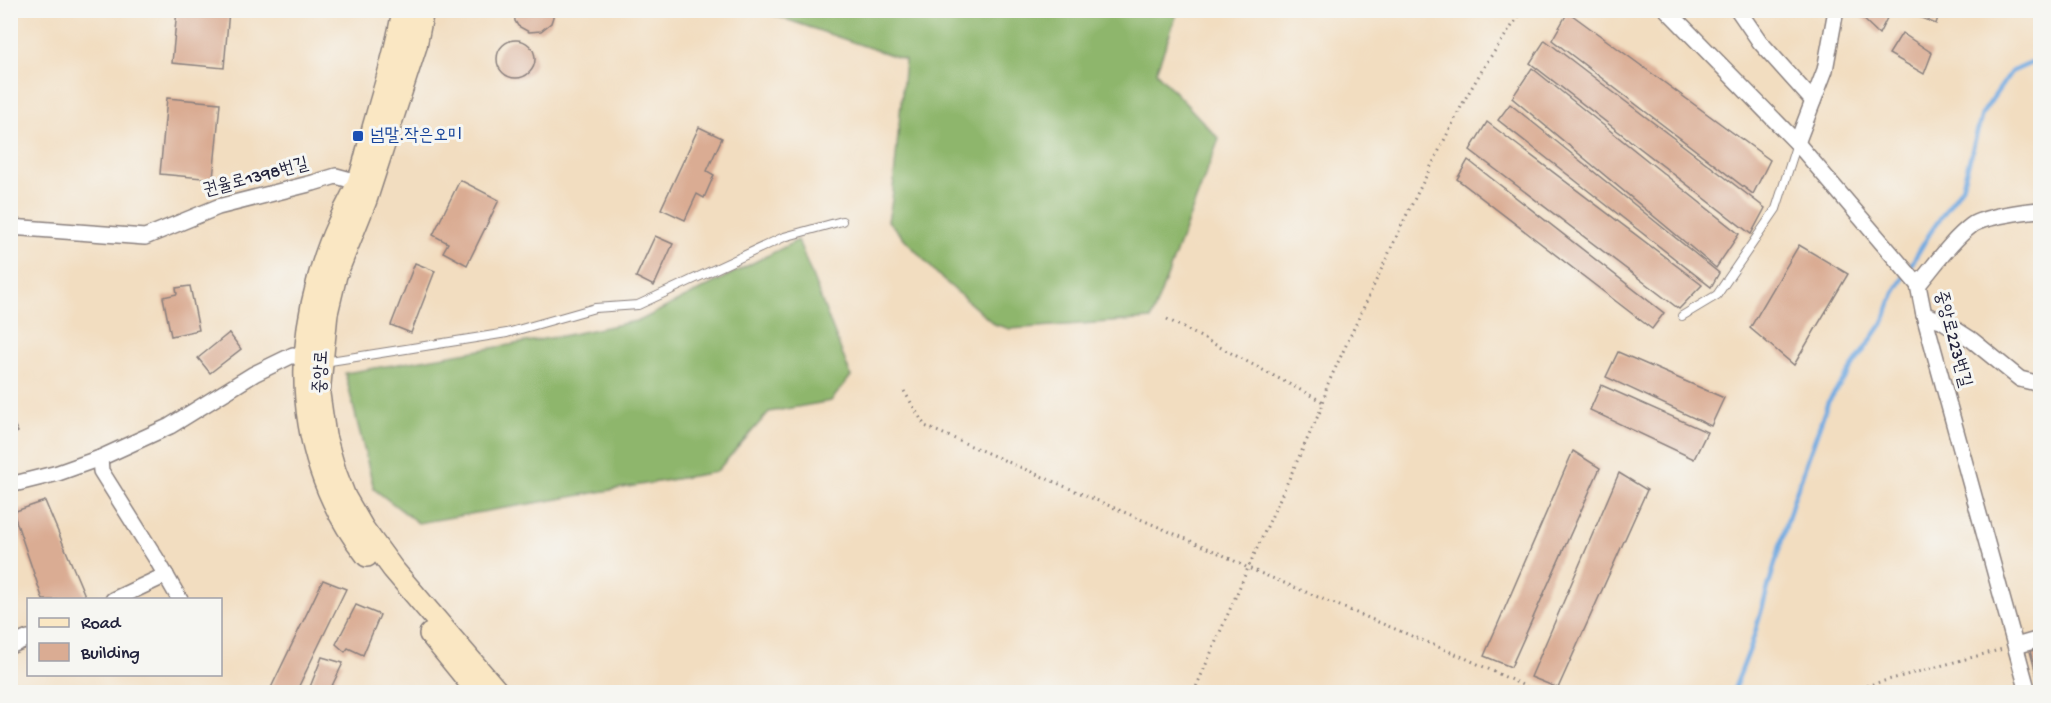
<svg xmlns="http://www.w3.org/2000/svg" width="2051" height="703" viewBox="0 0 2051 703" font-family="'Gochi Hand','Poor Story',sans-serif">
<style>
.forest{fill:#8eb66c;stroke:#586c54;stroke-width:1.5}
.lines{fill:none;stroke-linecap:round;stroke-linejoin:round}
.stream{stroke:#71aae1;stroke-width:4.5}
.building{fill:#daac93}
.lane-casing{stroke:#8a807e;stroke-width:10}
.street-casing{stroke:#8a807e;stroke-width:18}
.secondary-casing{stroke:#8a807e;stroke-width:24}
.path{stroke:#8a807e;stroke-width:3;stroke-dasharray:1.5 4.5;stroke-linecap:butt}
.lane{stroke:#fff;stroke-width:8}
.street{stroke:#fff;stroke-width:15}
.secondary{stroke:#fae7c3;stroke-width:21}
.transit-dot{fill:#1a4fb4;stroke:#f6f6f2;stroke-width:2}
.labels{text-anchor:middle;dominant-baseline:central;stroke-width:6;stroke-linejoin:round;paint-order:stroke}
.transit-label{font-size:18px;fill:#164399;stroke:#f6f6f2;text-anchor:start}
.street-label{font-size:18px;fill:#22223b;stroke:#f6f6f2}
</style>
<rect width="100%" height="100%" fill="#f6f6f2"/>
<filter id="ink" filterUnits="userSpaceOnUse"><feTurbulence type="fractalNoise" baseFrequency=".0167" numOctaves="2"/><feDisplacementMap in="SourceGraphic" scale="12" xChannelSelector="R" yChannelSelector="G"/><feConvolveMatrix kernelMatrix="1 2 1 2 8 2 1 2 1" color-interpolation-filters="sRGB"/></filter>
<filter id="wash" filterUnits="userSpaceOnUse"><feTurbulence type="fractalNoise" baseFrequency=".008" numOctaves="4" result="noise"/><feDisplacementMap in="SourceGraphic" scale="24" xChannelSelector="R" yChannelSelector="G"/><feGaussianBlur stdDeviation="1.35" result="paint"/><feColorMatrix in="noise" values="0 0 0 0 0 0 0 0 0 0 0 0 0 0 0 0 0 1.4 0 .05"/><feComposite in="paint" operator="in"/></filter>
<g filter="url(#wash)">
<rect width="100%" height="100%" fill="#f2ddc0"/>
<g class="forest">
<path d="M762 11H1178L1156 72 1219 139 1151 319 1010 329 994 324 940 277 888 221 892 200 905 60Z"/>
<path d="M798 240 851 376 831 401 769 412 716 472 418 523 374 489 345 373 562 336 641 320Z"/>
</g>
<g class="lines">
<path class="stream" d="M1733 692 1751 646 1794 498 1828 402 1884 321 1894 293 1930 233 1962 187 1982 114 2011 72 2040 59"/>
</g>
<g id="blocks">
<g class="building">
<path d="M177 10H229L224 68 172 63Z"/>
<path d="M514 10H553V17L551 23 541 31 529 32 518 26 515 21Z"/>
<path d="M1861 10 1890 12 1879 34 1858 14Z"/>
<path d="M1902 10H1940L1936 24Z"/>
<path d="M1568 12 1770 160 1753 194 1552 40Z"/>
<path d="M1902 33 1932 53 1924 74 1889 54Z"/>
<path d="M1545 40 1765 208 1751 234 1530 63Z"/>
<circle cx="516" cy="59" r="19"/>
<path d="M1532 68 1739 234 1716 268 1512 98Z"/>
<path d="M167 98 220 103 213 179 160 174Z"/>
<path d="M1510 104 1719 273 1711 287 1498 120Z"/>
<path d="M1487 122 1702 285 1679 309 1470 150Z"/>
<path d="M699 127 722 138 707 171 714 175 704 198 697 194 685 220 661 209Z"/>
<path d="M1468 160 1664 313 1652 329 1457 179Z"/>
<path d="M460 180 499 200 467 265 443 252 448 243 433 235Z"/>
<path d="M655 236 673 244 654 286 636 277Z"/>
<path d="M1799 245 1848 274 1794 365 1750 328Z"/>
<path d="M415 263 435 271 411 333 391 325Z"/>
<path d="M190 286 199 330 171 336 163 297 177 294 176 288Z"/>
<path d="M229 333 241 349 210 373 198 358Z"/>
<path d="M1618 352 1724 398 1711 426 1606 377Z"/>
<path d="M1601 385 1707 432 1694 459 1590 410Z"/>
<path d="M10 417 18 432 10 436Z"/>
<path d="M1573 451 1600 468 1511 667 1484 656Z"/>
<path d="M1619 473 1647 490 1558 688 1531 677Z"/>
<path d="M45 501 86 598 83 600H43L13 512Z"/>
<path d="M323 580 346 589 296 692H269Z"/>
<path d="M356 605 380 615 363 655 348 648 345 652 336 644Z"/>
<path d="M2040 649V688L2030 651Z"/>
<path d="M322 657 343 663 329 692H308Z"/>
</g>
</g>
</g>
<g filter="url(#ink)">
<use href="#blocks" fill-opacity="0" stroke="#8a807e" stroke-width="1.5"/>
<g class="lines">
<g class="lane-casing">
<g id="lane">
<path d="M1307 12V10"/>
<path d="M1682 316 1717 295 1776 209 1797 143"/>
<path d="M324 362 507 333 595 308 638 305 784 237 842 221"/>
</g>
</g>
<g class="street-casing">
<g id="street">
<path d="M1667 10 1797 143 1918 285 1924 315 2028 692"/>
<path d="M1738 10 1760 42 1813 101"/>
<path d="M1797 143 1825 70 1836 10"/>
<path d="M10 227 145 237 218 207 313 183 336 176 358 182 366 188"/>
<path d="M1918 285C1935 265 1951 241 1972 225 1983 217 2025 211 2040 210"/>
<path d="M1924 315 1941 320 1972 340 2020 379 2040 384"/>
<path d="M100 458 101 471 157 560 180 600"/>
<path d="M10 485 58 473 100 458 170 426 254 374 293 355 304 360"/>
<path d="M113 600 166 575"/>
<path d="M10 646 28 638"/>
<path d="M2016 646 2040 639"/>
</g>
</g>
<g class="secondary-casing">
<g id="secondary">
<path d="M423 10 416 46 366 200 336 275 327 313 319 394 325 436 335 471 345 497 363 528 393 569 498 692"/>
<path d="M367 556C305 477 291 376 318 280 323 261 330 241 338 224 344 210 352 197 358 183 365 163 369 141 375 121 385 85 397 48 403 10"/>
<path d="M430 634 477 692"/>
</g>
</g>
<g class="path">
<path d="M1167 319 1323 402"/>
<path d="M904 391 925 426 1221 554 1248 568 1465 658 1537 692"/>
<path d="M1194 692 1248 568 1322 407 1327 386 1408 212 1465 99 1487 62 1523 10"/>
<path d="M1843 692 2003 649"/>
</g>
<use href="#lane" class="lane"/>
<use href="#street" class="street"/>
<use href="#secondary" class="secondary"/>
</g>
</g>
<rect class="transit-dot" x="352" y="130" width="12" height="12" rx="3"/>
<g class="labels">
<g class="transit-label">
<text x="370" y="136">넘말.작은오미</text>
</g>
<g class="street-label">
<text transform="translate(256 178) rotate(-15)">권율로1398번길</text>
<text transform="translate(1952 339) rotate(75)">중앙로223번길</text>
<text transform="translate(322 372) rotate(-87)">중앙로</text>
</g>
</g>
<rect width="2051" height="703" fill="none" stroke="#f6f6f2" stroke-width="36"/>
<rect x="27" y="598" width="195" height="78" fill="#f6f6f2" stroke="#a1a1a9" stroke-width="1.5"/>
<rect x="39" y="618" width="30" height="9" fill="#fae7c3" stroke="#a1a1a9" stroke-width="1.5"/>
<text x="81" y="628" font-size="18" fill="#22223b">Road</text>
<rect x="39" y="643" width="30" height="18" fill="#daac93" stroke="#a1a1a9" stroke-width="1.5"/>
<text x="81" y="658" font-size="18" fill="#22223b">Building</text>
</svg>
